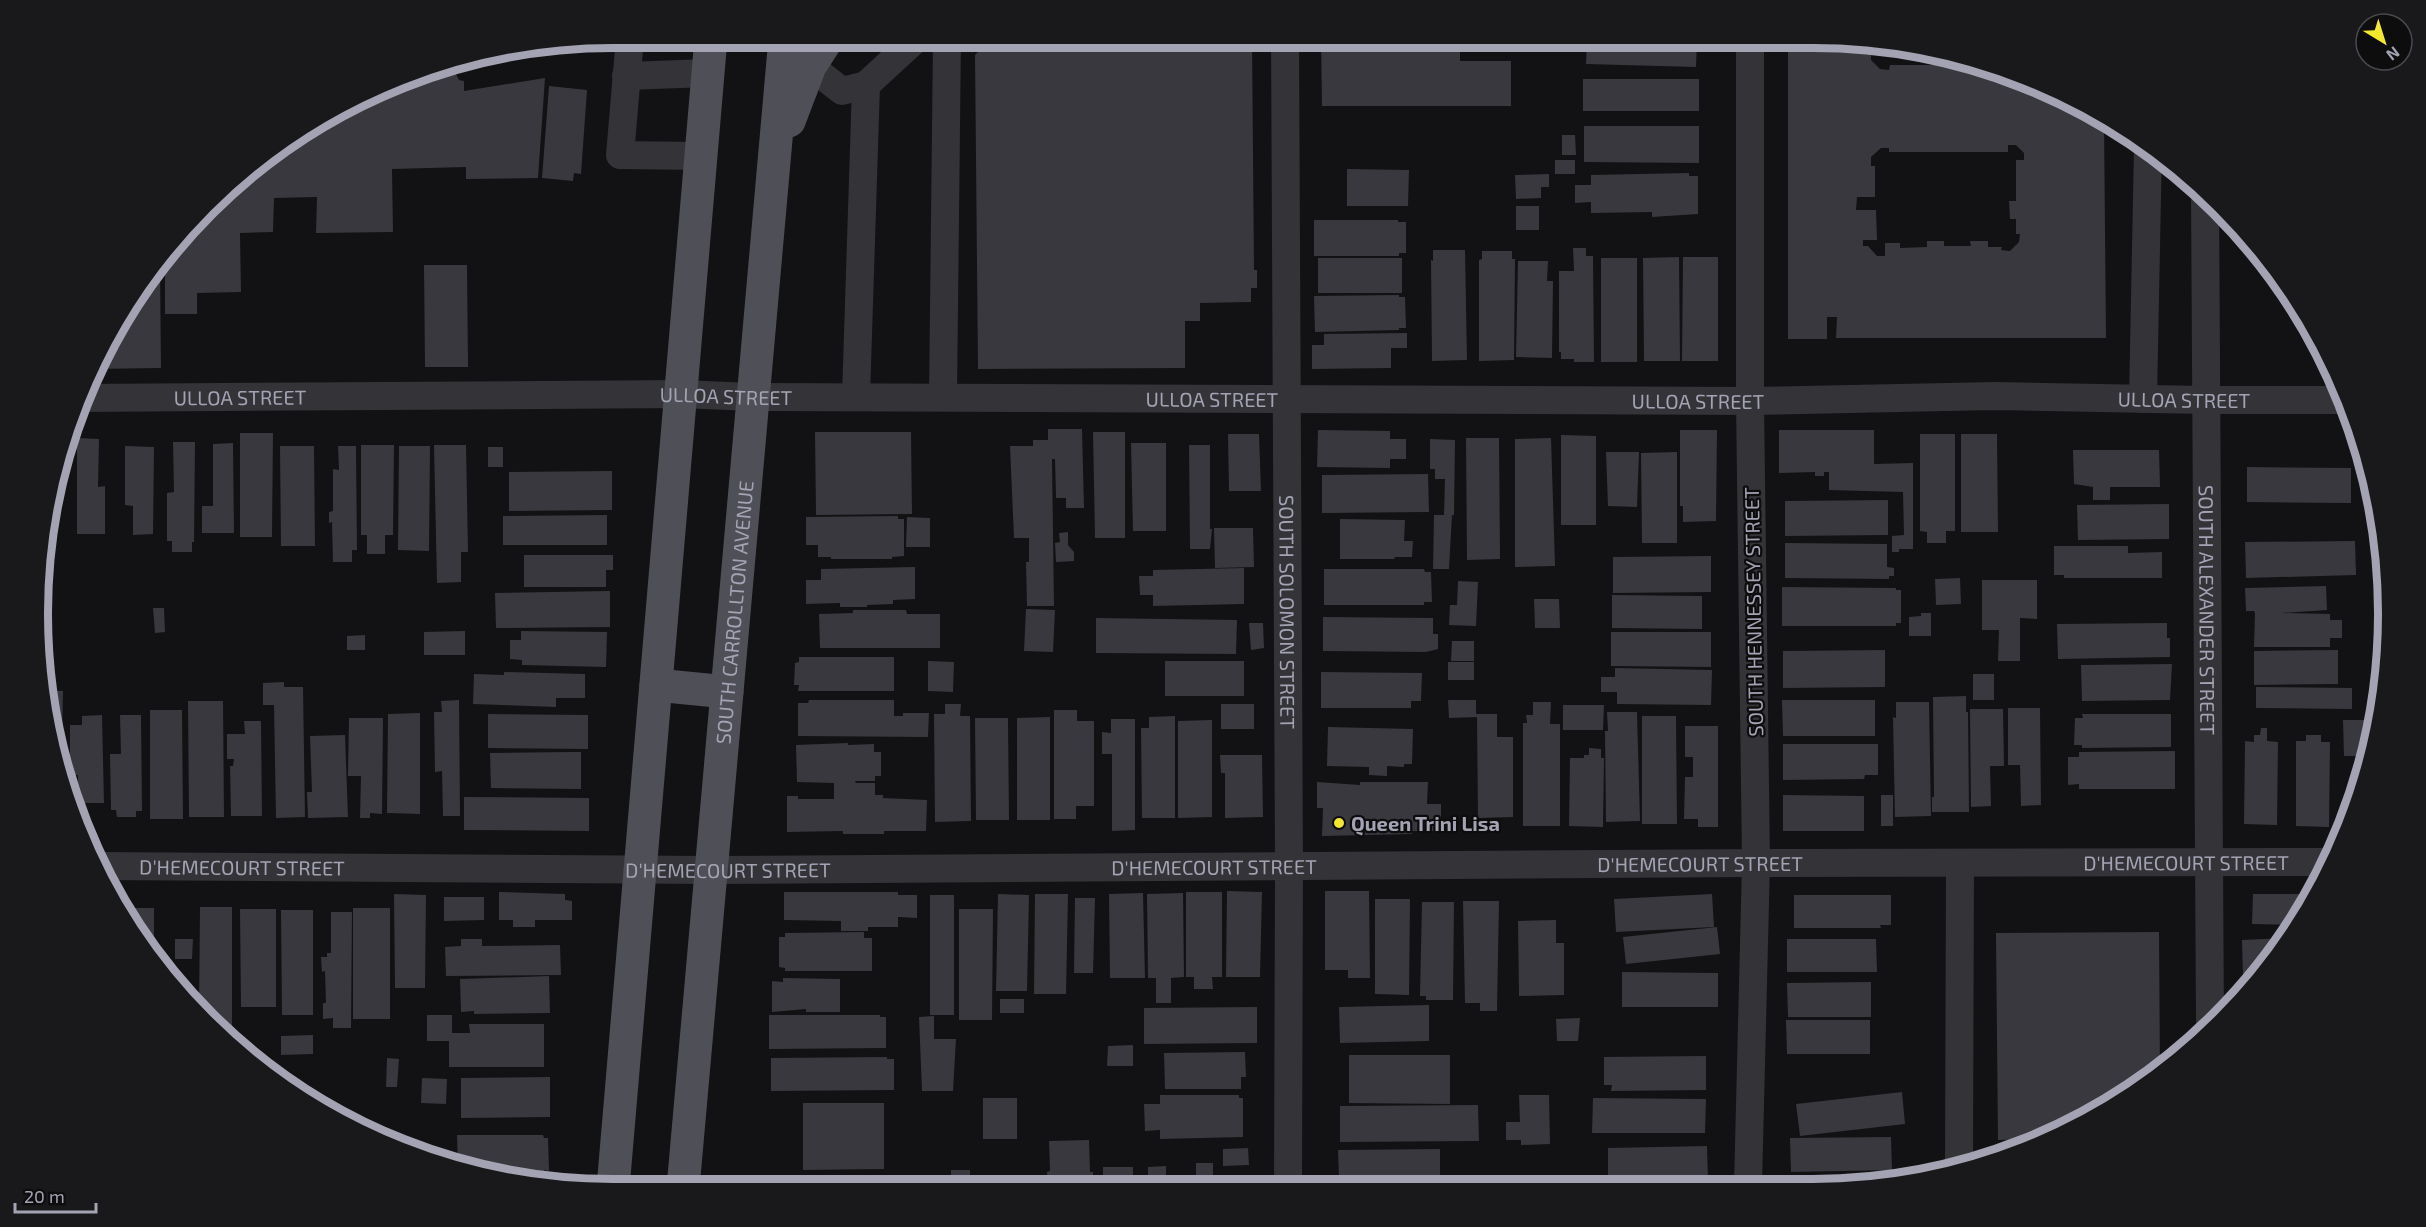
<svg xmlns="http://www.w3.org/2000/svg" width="2426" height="1227" viewBox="0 0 2426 1227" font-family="'Exo 2',sans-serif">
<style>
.building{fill:#39383e;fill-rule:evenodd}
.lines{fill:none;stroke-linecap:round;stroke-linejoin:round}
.minor{stroke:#333338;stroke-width:28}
.major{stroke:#4f4f57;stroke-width:33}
.poi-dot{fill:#f2e92b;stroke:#0d0d0e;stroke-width:2}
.labels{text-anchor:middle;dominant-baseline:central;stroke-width:4.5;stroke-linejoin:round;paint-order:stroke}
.street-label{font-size:20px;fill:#a3a3b4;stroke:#0d0d0e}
.poi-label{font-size:20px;font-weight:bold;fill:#a3a3b4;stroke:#0d0d0e;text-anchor:start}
.rim{fill:none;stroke:#a3a3b4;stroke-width:8}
</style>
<rect width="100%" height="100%" fill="#121113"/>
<g class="building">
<path d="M1252 38 1254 270H1257V288H1251V302L1200 303V321H1185V368L978 369 975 55 990 40Z"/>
<path d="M1321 38H1460V61H1511V106H1322Z"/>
<path d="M1587 38 1697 39 1696 67 1586 64Z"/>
<path d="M1788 39H1850L1876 43V51H1871V60L1880 69 1889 70 1890 65H1981L2067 97 2104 120 2106 338H1836L1837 317H1827V339H1788ZM2008 145H2016L2024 153V160H2016V201H2009L2010 219H2016V234H2020L2019 242 2010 251 2001 250 2002 247H1988V241H1970L1971 246H1944V241H1927V247L1900 248V243H1885V256H1877L1868 246H1863V240H1877L1876 210H1856L1857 197H1875V166H1871V157L1881 148H1889V152H2008Z"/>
<path d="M455 72 459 80 464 81V91L545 78 538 178 466 179V167L392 169 393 232 316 233 317 197 274 198 273 232 240 233 241 292 197 293V314H165V261L263 157 398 84 431 78 432 82Z"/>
<rect x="1583" y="79" width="116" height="32"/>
<path d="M549 86 587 90 581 174 574 173 573 181 542 178Z"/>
<path d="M1584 126H1699V163L1584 162Z"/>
<path d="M1562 135H1575L1576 155H1562Z"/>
<rect x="1555" y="160" width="20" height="14"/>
<path d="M1347 169 1409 170 1408 206H1347Z"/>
<path d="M1689 173V176H1698V214L1652 217V212L1591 213V202L1575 203V185H1591V175Z"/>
<path d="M1549 174V187H1541V198L1516 199 1515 175Z"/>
<rect x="1516" y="206" width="23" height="24"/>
<path d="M1314 220H1398V222H1406V253H1399V256H1314Z"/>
<path d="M1573 248H1586V256H1593L1594 362H1574V359H1561V352H1559V271H1574Z"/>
<path d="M1433 250H1465L1467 360 1432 361 1431 260 1433 261Z"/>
<path d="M1482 251H1512V259H1515L1514 360 1479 361V260L1482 259Z"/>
<path d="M1679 257 1680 361H1644L1643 258Z"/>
<path d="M1683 257H1718V361H1682Z"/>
<rect x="1318" y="258" width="84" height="35"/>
<rect x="1601" y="258" width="36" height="104"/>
<path d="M1518 261H1548L1547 281H1553L1552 358 1516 357Z"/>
<path d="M424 265H467L468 367H425Z"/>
<path d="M160 267 161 368 94 369 134 294Z"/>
<path d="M1399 295V297H1405L1406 328H1399V330L1315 332 1314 296Z"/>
<path d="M1407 333V348H1391V368L1312 369V345H1324V334Z"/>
<path d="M1048 429H1082L1084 508H1066V498H1056L1055 459H1052L1054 606H1027L1026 562H1029V538H1014L1010 446H1033V440H1048Z"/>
<path d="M1318 430 1390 431V439H1406V459H1390V468L1317 467Z"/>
<path d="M1680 430H1717L1716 521 1683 522V506H1680Z"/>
<path d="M1779 430H1874V464L1913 463V549H1899V552H1892V536L1904 535 1903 492 1829 490V472H1824V476H1815V472L1779 473Z"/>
<path d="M815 432H911L912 514 816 515Z"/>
<path d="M1093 432H1125V538H1095Z"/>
<path d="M240 433H273L272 537H240Z"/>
<path d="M1228 434H1259L1261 491H1229Z"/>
<path d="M1920 434H1955V531H1946V543H1927V532L1920 531Z"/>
<path d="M1961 434H1997L1998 532H1961Z"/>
<path d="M1561 435 1596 436V525H1561Z"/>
<path d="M77 438 99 439 98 487 105 486V534H77Z"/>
<path d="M1466 438H1499L1500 559 1467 560Z"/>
<path d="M1551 438 1555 566 1515 567V439Z"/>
<path d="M1430 439 1455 440 1454 515H1452L1449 569H1433L1434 515H1444L1445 479H1435V469H1430Z"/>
<path d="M173 442H195L194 542H192V552H172V541H167V493L174 492Z"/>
<path d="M233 443 234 533H202V506H213V444Z"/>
<path d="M1131 443H1166V531H1133Z"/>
<path d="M361 445H394L393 535H385V554H367V535H361Z"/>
<path d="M434 445H466L468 552H461V582L437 583Z"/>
<path d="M1189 445H1210V529H1212L1210 549H1190Z"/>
<path d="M125 446 154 447 153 534 133 535V506L125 505Z"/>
<path d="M280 446H314L315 546H281Z"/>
<path d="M338 446H356L357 550H352V562H333L332 522 329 523V512L333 511V469L339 470Z"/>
<path d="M399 446H430L429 551 398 550Z"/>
<rect x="488" y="447" width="15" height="20"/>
<path d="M2073 450H2159L2160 487H2110V500H2093V487L2074 484Z"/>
<path d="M1606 452H1639L1637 507 1608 506Z"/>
<path d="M1677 452V543H1642L1641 453Z"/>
<path d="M2247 467 2351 468V503L2247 502Z"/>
<path d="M612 471V510L509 511V472Z"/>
<path d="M1428 474 1429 512 1322 513V475Z"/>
<path d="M1888 500V535L1785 536V501Z"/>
<path d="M2169 504V539L2078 540 2077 505Z"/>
<path d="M607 515V545H503V516Z"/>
<path d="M898 516V519H904V556L892 557V559H831V557H818V545H806V517Z"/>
<path d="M907 517 930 518V547H906Z"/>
<path d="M1340 519 1405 520 1404 541H1413L1412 557H1395L1394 559H1340Z"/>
<path d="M1214 528H1253L1254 567 1215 568Z"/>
<path d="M1068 532V545L1074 552V561L1056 562 1055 543 1060 542 1059 533Z"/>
<path d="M2355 541 2356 575 2246 578 2245 542Z"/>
<path d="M1785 543 1887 544V567L1894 568V576H1889V579L1785 578Z"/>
<path d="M2054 546H2128V553L2162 552V578H2064V575H2054Z"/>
<path d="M524 555H613V570H606V587H524Z"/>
<path d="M1711 556V592L1613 593V557Z"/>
<path d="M47 557H50L51 591 46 592Z"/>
<path d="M915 567V599L893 600V604L867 605V607H840V603L806 604V580H821V569Z"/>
<path d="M1244 568V604L1153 606V595H1140L1139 576H1153V570Z"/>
<path d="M1324 569H1424L1425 572H1431L1432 602H1424V605H1324Z"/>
<path d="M1960 578 1961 604 1936 605 1935 579Z"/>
<path d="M1982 580H2037V619L2020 618V661H1998L1999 630H1982Z"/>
<path d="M1458 581 1478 582 1476 626 1449 625 1450 605H1457Z"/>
<path d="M2326 586 2327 610 2281 613 2330 614V620H2342V638H2330V647H2254L2255 613 2254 611H2246L2245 588Z"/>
<path d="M1782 587 1896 588V590H1901V623H1896V626H1782Z"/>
<path d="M610 591V627L496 628 495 593Z"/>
<path d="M1612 595 1702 596V629L1612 628Z"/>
<path d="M1534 599H1559L1560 628H1535Z"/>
<path d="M153 608H164L165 632 155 633Z"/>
<path d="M1026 609 1055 610 1053 652 1024 651Z"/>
<path d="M853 610H906L907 614H940V648H820L819 614 853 613Z"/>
<path d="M1921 613H1931V636H1909V617L1921 616Z"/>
<path d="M1323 617 1433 618V634H1438V649L1426 652 1323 651Z"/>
<path d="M1096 618 1237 620 1236 654 1096 653Z"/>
<path d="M1249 623H1263L1264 648 1251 650Z"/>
<path d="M2167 623V638H2170V657L2058 659 2057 624Z"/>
<path d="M465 631V655H424V632Z"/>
<path d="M521 631 607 632 606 667 522 665V660L510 659V640H521Z"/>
<path d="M1611 632H1711V667L1611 666Z"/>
<path d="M365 635V650H347V636Z"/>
<path d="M1452 641H1474V661H1451Z"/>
<path d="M1885 650V687L1783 688V651Z"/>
<path d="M2338 650V684L2254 685V651Z"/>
<path d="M799 657H894V691H798L799 685H794L795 663 799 662Z"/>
<path d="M928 661 954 662 953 692 928 691Z"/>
<rect x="1165" y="661" width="79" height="35"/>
<rect x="1448" y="662" width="26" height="18"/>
<path d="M2172 664 2170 700 2082 701 2081 665Z"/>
<path d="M1615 668 1712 670 1711 705 1617 704V692H1601V677H1615Z"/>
<path d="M504 672 585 674V698H556V707L473 704 474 674 504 675Z"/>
<path d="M1321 672 1422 673 1421 701H1411V708H1321Z"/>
<rect x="1973" y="674" width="21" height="26"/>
<path d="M284 682V687H303L305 817 276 818 274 705H263V683Z"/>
<path d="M2256 687 2352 688V709L2256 708Z"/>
<path d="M43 690 63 691 62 736H57Z"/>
<path d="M1966 696V712H1968L1969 812H1932V797H1934L1933 697Z"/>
<path d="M459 700 460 816H443L442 771 435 772 434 712H442L441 701Z"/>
<path d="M809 700H894V716H903V713H929L928 737 798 736V703H808Z"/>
<path d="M1448 700H1476V714H1497V737H1513V817L1478 818 1477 717 1449 718Z"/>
<path d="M1782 700H1875V736H1783Z"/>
<path d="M188 701H223L224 817H189Z"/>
<path d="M1533 702H1551L1550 724H1560V826H1523V723H1527L1526 715H1533Z"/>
<path d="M1896 702H1929L1931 816 1895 817 1893 717 1896 718Z"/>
<path d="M945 704H961L960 716H970L971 821 935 822 934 714H945Z"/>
<rect x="1221" y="704" width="33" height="25"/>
<path d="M1563 705H1604L1603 730H1563Z"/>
<path d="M2008 708H2040L2041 805 2021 806 2020 765H2008Z"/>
<path d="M1970 709H2003L2004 766H1990L1991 806 1971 807Z"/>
<path d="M150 710H182L183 819H150Z"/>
<path d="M1054 710H1077V721H1094V806H1076V819H1054Z"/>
<path d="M1607 712H1637L1640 821 1606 822 1605 731H1608Z"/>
<path d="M420 713V814L387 813 388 714Z"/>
<path d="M488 714 588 715V749L488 748Z"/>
<path d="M2082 714H2171V747L2082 748V745H2074L2075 718H2083Z"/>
<path d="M102 715 104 803H78V775H70V725H82V716Z"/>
<path d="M120 715H141L142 811H136V817H117L116 810H111L110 754H121Z"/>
<path d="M1175 716V818H1142L1141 728H1149V717Z"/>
<path d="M1642 716H1676L1677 824H1642Z"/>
<path d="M1050 717V820H1017V718Z"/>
<path d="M349 718H383L382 814 370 813V818H360L361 776H348Z"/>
<path d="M975 718H1008L1009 820H976Z"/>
<path d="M1111 719H1135V830L1112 831V754H1102V732L1111 733Z"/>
<path d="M1212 720V817L1178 818V721Z"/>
<path d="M2343 720H2367L2368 756H2344Z"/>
<path d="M244 721H261L262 816H231L230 766H233L234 759H227V734H245Z"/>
<path d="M1685 726H1718V827H1698V819H1684L1685 777H1693V757H1685Z"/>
<path d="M1328 727 1413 729 1412 764H1404V767L1387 766V776L1369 775V767L1327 766Z"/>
<path d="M2261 728H2267V741L2278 742 2277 825 2244 824 2245 741 2254 742V735H2260Z"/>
<path d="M345 735 348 817 308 818 307 792H312L310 736Z"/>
<path d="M2306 735H2321V742H2330L2329 827 2296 826V741H2306Z"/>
<path d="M848 743V745L874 744V752H881V776H875V781H855L856 783H875V795H883V798L927 800 926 831H884V834H843V831L787 832V796H798V799H834V783L797 782 796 745Z"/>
<path d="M1783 744H1878V775H1865L1864 779 1783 780Z"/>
<path d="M1589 748 1601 749V758H1604L1603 827 1569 826 1570 758H1584V755H1589Z"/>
<path d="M2175 751V789H2079V784L2068 785V757H2079V752Z"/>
<path d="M570 752H581V789L491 788 490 753Z"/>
<path d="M1220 755H1262L1263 817 1225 818V773H1221Z"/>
<path d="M1317 782 1360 785V782H1428L1427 804H1441V831H1412V834L1322 836 1323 808H1317Z"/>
<path d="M1783 795 1864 796V831H1783Z"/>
<rect x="1881" y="795" width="12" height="31"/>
<path d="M464 797 589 798V831L464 830Z"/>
<path d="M1227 891 1262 892 1260 977H1226Z"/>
<path d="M1325 891H1369L1370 978H1348V970H1325Z"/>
<path d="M499 892 565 894V900L572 901V920H535V927H513V920H499Z"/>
<path d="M784 892H898V895H917V918L898 917V927H868V931H841V921L784 920Z"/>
<path d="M1186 892H1222V977H1212L1213 989H1194V977H1186Z"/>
<path d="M1143 893 1145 978H1110L1109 894Z"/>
<path d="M1183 893 1184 977 1171 978V1003H1156V978H1148L1147 894Z"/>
<path d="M394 894 426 895 425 988H395Z"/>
<path d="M998 894 1029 895 1027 991H996Z"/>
<path d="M1035 894H1068L1066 994H1034Z"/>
<path d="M1712 894 1714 927 1616 932 1614 899Z"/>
<path d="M2253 894H2313L2294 925 2252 924Z"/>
<rect x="930" y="895" width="24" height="120"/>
<path d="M1794 895H1891V925H1880L1881 928H1794Z"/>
<path d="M444 897H484V920L444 921Z"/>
<path d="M1075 898H1095L1093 973H1074Z"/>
<path d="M1375 899H1410L1409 995 1375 994Z"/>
<path d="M1463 901H1499L1497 1011H1480V1003H1465Z"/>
<path d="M1422 902H1454L1453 1000H1426V996H1420Z"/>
<path d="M200 907H232V1039L206 1021 199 1011Z"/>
<path d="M126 908H154V947Z"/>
<rect x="353" y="908" width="37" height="111"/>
<path d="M240 909H276V1007H241Z"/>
<path d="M959 909H993L992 1020H959Z"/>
<path d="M281 910H313V1015H282Z"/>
<path d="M331 912H352L351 1028H333V1018L323 1019V1003H326L325 971 322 972 321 957H327V953H331Z"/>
<path d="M1556 920V943H1564V995L1519 996 1518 921Z"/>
<path d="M1717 927 1720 954 1626 964 1623 937Z"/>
<path d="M864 932V938H872V971H785V968L779 967V937H785V933Z"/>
<path d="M2159 932 2160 1072 2044 1139 1998 1140 1996 933Z"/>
<path d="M2285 938 2269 964 2258 975 2243 976 2242 940Z"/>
<path d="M175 939H193L192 959H175Z"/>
<path d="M461 939H482V946L560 945 561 975 446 976 445 947 461 946Z"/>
<path d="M1787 939H1876L1877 972H1787Z"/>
<path d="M1622 972 1718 973V1007H1622Z"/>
<path d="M549 976 550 1013 474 1014V1011L461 1012 460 979Z"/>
<path d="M783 978 840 979V1012H806V1009L772 1012V981L783 982Z"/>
<path d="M1871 982V1017H1788L1787 983Z"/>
<path d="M2238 982H2252L2238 996Z"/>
<rect x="1000" y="999" width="24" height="14"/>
<path d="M1429 1005V1041L1340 1043 1339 1007Z"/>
<path d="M1257 1007V1043L1144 1044V1008Z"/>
<path d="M427 1015H452V1033H470L469 1024H544V1067H449V1041H427Z"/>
<path d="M769 1015H880V1017H886V1048L769 1049Z"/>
<path d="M934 1016V1039H956L953 1091H922L919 1017Z"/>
<path d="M1580 1018 1578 1041H1557L1556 1019Z"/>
<path d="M1786 1020H1870V1054H1787Z"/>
<path d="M313 1035V1054L281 1055V1036Z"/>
<path d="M1133 1045V1066H1107L1108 1046Z"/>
<path d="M1245 1052 1246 1077H1241V1089H1165L1164 1053Z"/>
<path d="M1349 1055H1450V1104L1349 1103Z"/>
<path d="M1706 1056V1090L1611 1091 1612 1085H1604V1057Z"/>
<path d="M887 1057V1059H894V1090L771 1091V1058Z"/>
<path d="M387 1058 399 1059 397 1087H386Z"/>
<path d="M550 1077V1117L461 1118V1078Z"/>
<path d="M422 1078 447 1079 446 1104 421 1103Z"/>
<path d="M1902 1092 1905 1124 1800 1136 1796 1104Z"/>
<path d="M1160 1095H1239V1098H1243V1137L1160 1139V1130L1145 1131 1144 1104H1160Z"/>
<path d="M1519 1095H1549L1550 1144 1521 1145V1140H1506V1122H1520Z"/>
<rect x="983" y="1098" width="34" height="41"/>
<path d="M1593 1098 1706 1099 1705 1133H1592Z"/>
<path d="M803 1103H884V1169L803 1170Z"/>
<path d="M1478 1105 1479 1141 1340 1142V1106Z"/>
<path d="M457 1135H543L544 1138H548L549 1171 544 1170V1174H488L458 1167Z"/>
<path d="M1891 1137 1892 1170 1791 1172 1790 1138Z"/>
<path d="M1089 1140 1090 1172H1093V1187H1048L1047 1172 1050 1171 1049 1141Z"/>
<path d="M1707 1146 1708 1181 1616 1183V1180H1608V1148Z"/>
<path d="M1248 1148 1249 1165 1223 1166V1149Z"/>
<path d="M1440 1149V1179L1339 1180 1338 1150Z"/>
<path d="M1196 1163H1213V1176H1223V1186L1187 1187V1176H1196Z"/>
<path d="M1166 1166V1176H1176V1187H1139V1175H1148V1167Z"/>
<path d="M1103 1167H1133V1177L1136 1178V1187H1103Z"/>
<rect x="951" y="1170" width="19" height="17"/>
<path d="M509 1176H535L536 1182 509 1177Z"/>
<path d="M753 1177 842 1178V1182H855V1187L753 1188Z"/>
<path d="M1890 1177 1888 1185H1792V1180Z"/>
<rect x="1342" y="1183" width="105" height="3"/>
</g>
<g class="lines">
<g class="minor">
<path d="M630 38 620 155 701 156"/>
<path id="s1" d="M1285 38 1289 865 1288 1186"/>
<path d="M810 66 842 91 866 85 917 38"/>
<path d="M626 76 708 73"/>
<path id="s2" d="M2205 196 2210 1024"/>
<path d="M856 397 866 85"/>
<path d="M943 397 947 38"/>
<path id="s3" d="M80 398 680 394 753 397 1750 401 1995 396 2206 400H2345"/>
<path d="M2143 399 2148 147"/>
<path id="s4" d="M96 866 711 870 1756 863 2331 862"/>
<path d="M1959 1166 1960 863"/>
<path d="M1748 1185 1756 863 1750 401V39"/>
</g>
<g class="major">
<path d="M789 121 810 66 828 38"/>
<path d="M656 685 727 692"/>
<path d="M613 1188 711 38"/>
<path id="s5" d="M683 1188 785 38"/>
</g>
</g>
<circle class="poi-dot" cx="1339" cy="823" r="6"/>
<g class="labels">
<g class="street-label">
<text stroke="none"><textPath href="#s3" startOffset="646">ULLOA STREET</textPath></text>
<text stroke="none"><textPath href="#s3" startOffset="160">ULLOA STREET</textPath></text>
<text stroke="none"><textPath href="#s3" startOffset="1132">ULLOA STREET</textPath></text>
<text stroke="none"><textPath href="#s3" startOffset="2104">ULLOA STREET</textPath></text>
<text stroke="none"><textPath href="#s3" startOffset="1618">ULLOA STREET</textPath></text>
<text stroke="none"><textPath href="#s2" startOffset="414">SOUTH ALEXANDER STREET</textPath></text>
<text stroke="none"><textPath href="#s1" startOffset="574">SOUTH SOLOMON STREET</textPath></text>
<text transform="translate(1753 612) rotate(-91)">SOUTH HENNESSEY STREET</text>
<text stroke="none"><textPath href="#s5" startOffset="578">SOUTH CARROLLTON AVENUE</textPath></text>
<text stroke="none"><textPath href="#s4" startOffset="1604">D'HEMECOURT STREET</textPath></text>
<text stroke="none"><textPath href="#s4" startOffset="2090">D'HEMECOURT STREET</textPath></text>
<text stroke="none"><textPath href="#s4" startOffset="1118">D'HEMECOURT STREET</textPath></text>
<text stroke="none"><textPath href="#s4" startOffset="146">D'HEMECOURT STREET</textPath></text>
<text stroke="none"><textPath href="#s4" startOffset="632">D'HEMECOURT STREET</textPath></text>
</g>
<g class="poi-label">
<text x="1351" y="823">Queen Trini Lisa</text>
</g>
</g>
<path d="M0 0H2426V1227H0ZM613 48H1813A565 565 0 0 1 2378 613V614A565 565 0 0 1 1813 1179H613A565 565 0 0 1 48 614V613A565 565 0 0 1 613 48Z" fill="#19191b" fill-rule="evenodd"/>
<path class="rim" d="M613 48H1813A565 565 0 0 1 2378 613V614A565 565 0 0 1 1813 1179H613A565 565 0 0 1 48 614V613A565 565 0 0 1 613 48Z"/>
<g transform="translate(2384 42) rotate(142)"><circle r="28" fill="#0d0d0e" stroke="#494950" stroke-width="1.5"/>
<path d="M0-4.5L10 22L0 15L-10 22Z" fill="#f2e92b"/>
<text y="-9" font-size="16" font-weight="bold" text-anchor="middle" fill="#a3a3b4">N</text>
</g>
<path d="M15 1203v9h81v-9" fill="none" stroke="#a3a3b4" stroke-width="3"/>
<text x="24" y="1203" font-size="18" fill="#a3a3b4" stroke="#0d0d0e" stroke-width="4.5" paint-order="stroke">20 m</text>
</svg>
